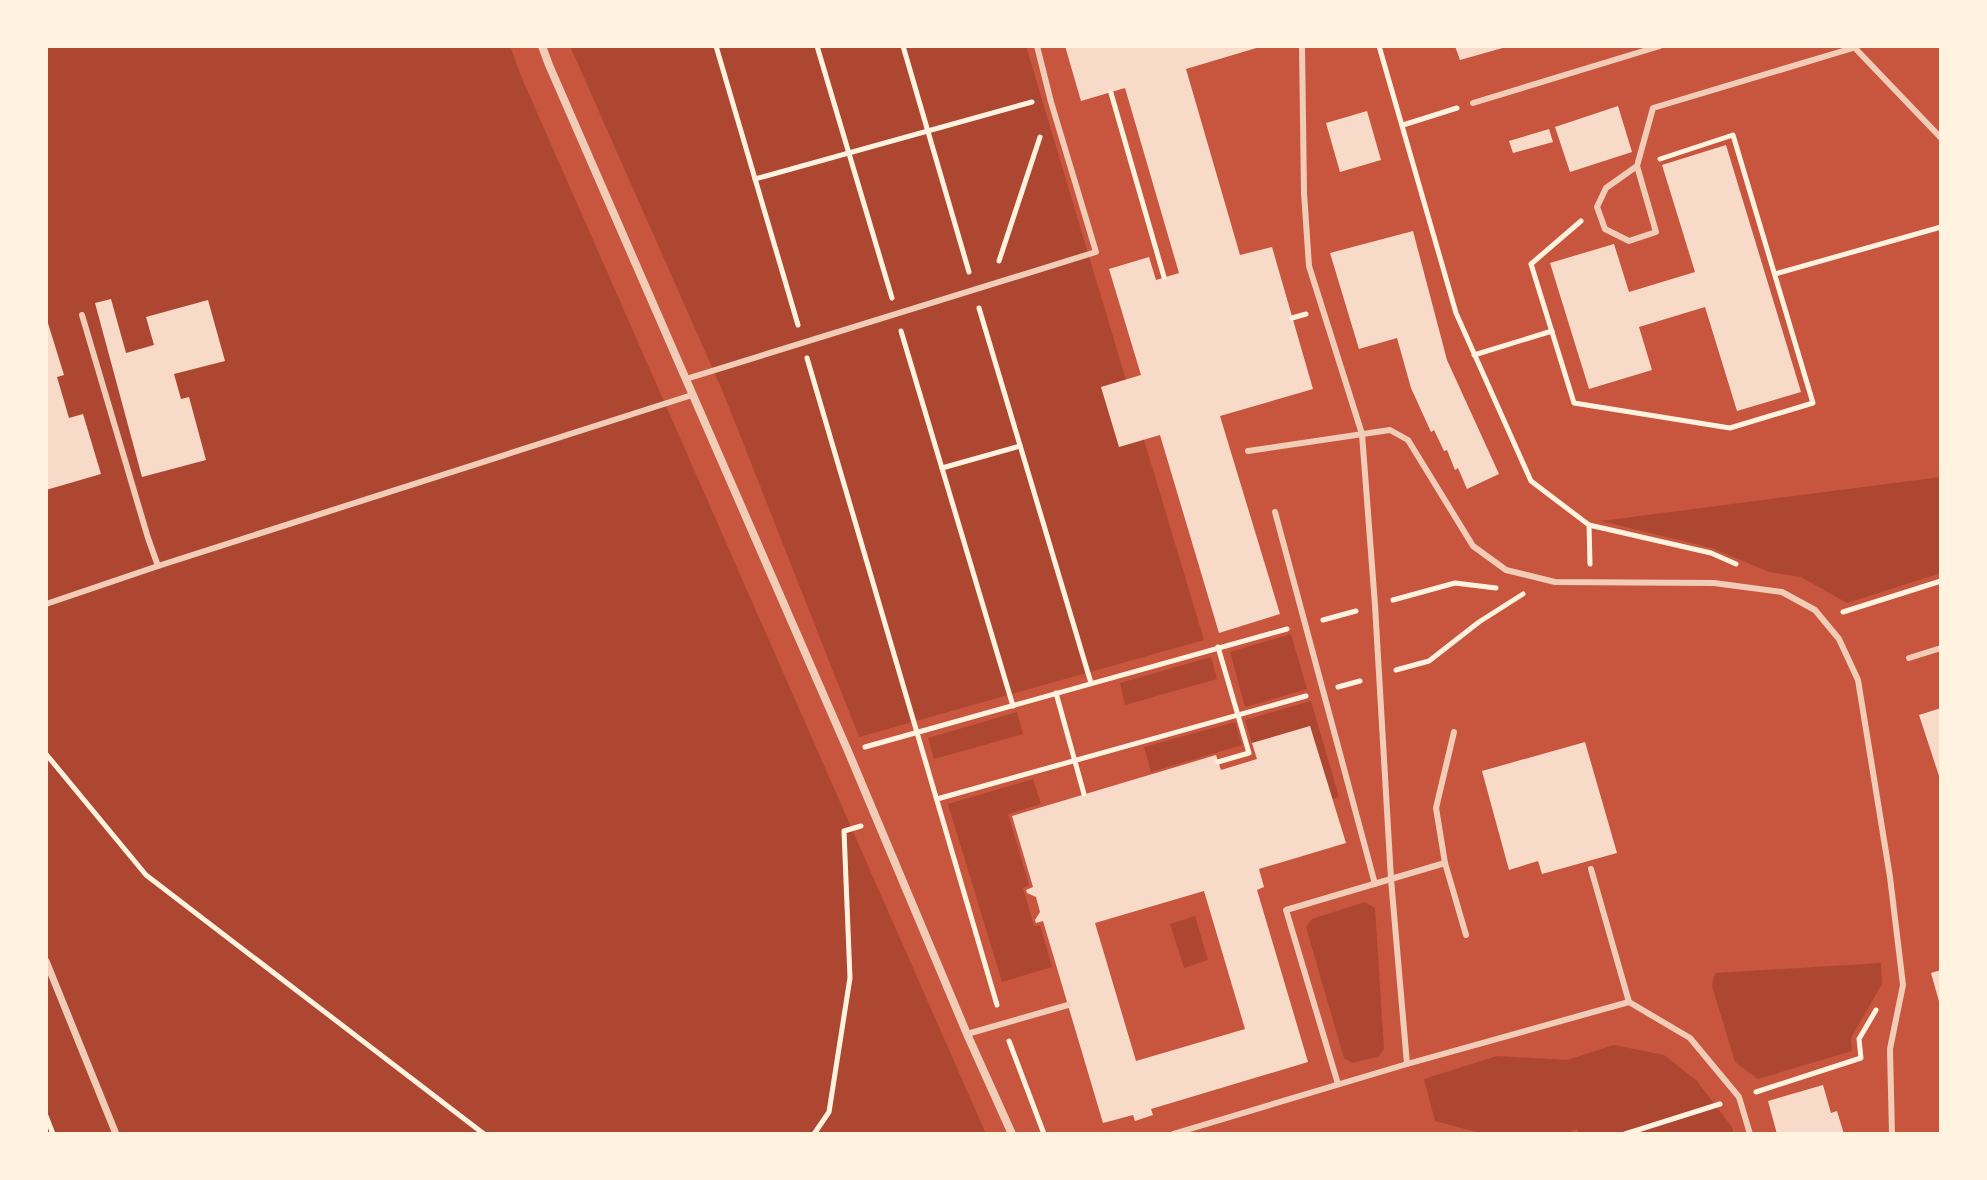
<svg xmlns="http://www.w3.org/2000/svg" width="1987" height="1180" viewBox="0 0 1987 1180" font-family="Arial,sans-serif">
<style>
.green{fill:#ae4732}
.building{fill:#f7dbc8;fill-rule:evenodd}
.lines{fill:none;stroke-linecap:round;stroke-linejoin:round}
.path{stroke:#fff3e0;stroke-width:5}
.service{stroke:#f1ccb7;stroke-width:6}
.pedestrian{stroke:#f1ccb7;stroke-width:7}
.minor{stroke:#f1ccb7;stroke-width:8}
</style>
<rect width="100%" height="100%" fill="#c8553d"/>
<g class="green">
<path d="M46 46H510L521 76 986 1134H46Z"/>
<path d="M570 46H1026L1204 640 859 737 723 392Z"/>
<path d="M1941 477V573L1847 603 1801 577 1769 572 1712 548 1601 521Z"/>
<path d="M1291 634 1307 689 1245 707 1230 652Z"/>
<path d="M1211 657 1217 679 1125 705 1120 683Z"/>
<path d="M1311 701 1339 797 1332 799 1310 726 1252 743 1245 720Z"/>
<path d="M1017 712 1023 734 934 759 928 738Z"/>
<path d="M1235 722 1242 745 1151 772 1144 747Z"/>
<path d="M1033 779 1041 804 1008 814 1029 885 1023 888 1034 926 1040 925 1052 967 1002 982 948 804Z"/>
<path d="M1365 902 1375 908 1384 1049 1379 1056 1353 1063 1344 1058 1306 927 1312 919Z"/>
<path d="M1195 916 1208 960 1184 968 1170 924Z"/>
<path d="M1881 963 1882 984 1851 1038 1852 1051 1758 1079 1735 1062 1712 986 1715 973Z"/>
<path d="M1614 1045 1664 1055 1697 1081 1732 1127 1734 1134H1579L1577 1129 1564 1134H1484L1435 1121 1424 1079 1497 1056 1567 1060Z"/>
</g>
<g class="building">
<path d="M1065 46H1263L1186 69 1240 255 1272 247 1313 389 1220 416 1280 614 1219 633 1160 435 1119 447 1101 387 1141 375 1109 269 1149 257 1156 280 1179 273 1125 88 1081 101Z"/>
<path d="M1455 46H1506V47L1460 60Z"/>
<path d="M1618 106 1632 152 1570 172 1555 127Z"/>
<path d="M1367 111 1381 160 1340 172 1326 123Z"/>
<path d="M1549 129 1553 142 1513 153 1509 141Z"/>
<path d="M1726 145 1801 392 1737 411 1705 307 1639 327 1652 370 1589 389 1550 263 1614 244 1629 292 1695 272 1662 165Z"/>
<path d="M1413 231 1447 360 1499 474 1467 489 1458 468 1455 470 1447 450 1444 451 1434 430 1431 432 1411 388 1397 338 1359 349 1330 253Z"/>
<path d="M111 299 126 353 154 345 146 317 208 300 225 361 174 374 181 399 189 397 206 460 142 477 95 303Z"/>
<path d="M47 320 64 375 57 377 69 418 83 414 101 474 46 490Z"/>
<path d="M1941 708V779H1940L1919 715Z"/>
<path d="M1310 726 1346 843 1259 869 1264 887 1257 890 1308 1062 1151 1109 1153 1115 1135 1121 1133 1115 1103 1123 1043 921 1036 923 1035 920 1040 912 1036 897 1027 893 1026 890 1033 887 1012 816 1216 755 1221 770 1257 759 1252 743ZM1204 891 1245 1029 1136 1061 1095 923Z"/>
<path d="M1585 742 1617 853 1542 874 1538 861 1509 870 1482 771Z"/>
<path d="M1941 970V1005H1940L1931 973Z"/>
<path d="M1823 1085 1831 1113 1837 1111 1844 1134H1777L1768 1101Z"/>
</g>
<g class="lines">
<g class="path">
<path d="M716 46 798 325"/>
<path d="M817 46 892 298"/>
<path d="M903 46 969 272"/>
<path d="M1379 46 1456 313 1531 481 1589 525 1711 553 1736 564"/>
<path d="M1111 93 1164 277"/>
<path d="M1403 125 1457 108"/>
<path d="M755 179 1032 102"/>
<path d="M1581 221 1531 264 1574 403 1730 428 1813 403 1733 135 1660 159"/>
<path d="M999 261 1040 137"/>
<path d="M1775 274 1941 227"/>
<path d="M979 308 1091 683"/>
<path d="M1292 318 1306 314"/>
<path d="M901 331 1013 706"/>
<path d="M1474 355 1552 331"/>
<path d="M807 358 997 1005"/>
<path d="M942 468 1020 446"/>
<path d="M1589 525 1590 564"/>
<path d="M1393 600 1455 583 1496 588"/>
<path d="M1843 612 1941 581"/>
<path d="M1323 620 1356 611"/>
<path d="M1218 647 1249 753 1218 762"/>
<path d="M1396 670 1429 661 1479 622 1523 594"/>
<path d="M1338 687 1360 681"/>
<path d="M1056 693 1084 794"/>
<path d="M865 747 1287 629"/>
<path d="M46 754 146 875 484 1134"/>
<path d="M937 799 1306 696"/>
<path d="M1009 1041 1044 1134"/>
<path d="M1756 1092 1861 1058 1859 1039 1876 1010"/>
<path d="M46 1116 53 1134"/>
<path d="M814 1134 829 1112 850 978 844 831 861 826"/>
<path d="M1625 1134 1720 1104"/>
</g>
<g class="service">
<path d="M1302 46 1304 193 1309 266 1362 434 1375 605 1391 879 1407 1064"/>
<path d="M1853 46 1941 138"/>
<path d="M1473 103 1660 46"/>
<path d="M1637 166 1606 188 1597 207 1605 229 1629 241 1656 232 1637 166 1653 108 1853 48"/>
<path d="M82 315 148 538 158 566"/>
<path d="M686 379 1096 252 1051 102 1037 46"/>
<path d="M1248 451 1390 430 1408 440 1473 546 1506 570 1555 582 1714 583 1782 592 1815 610 1839 639 1858 680 1890 877 1903 985 1890 1049 1892 1134"/>
<path d="M1275 512 1375 884"/>
<path d="M46 604 158 566 692 395"/>
<path d="M1909 658 1941 648"/>
<path d="M1454 732 1436 808 1445 863 1466 935"/>
<path d="M1591 869 1629 1002"/>
<path d="M967 1034 1068 1005"/>
<path d="M1338 1084 1286 910 1445 863"/>
<path d="M1173 1134 1407 1064 1629 1002 1690 1038 1739 1097 1750 1134"/>
</g>
<path class="pedestrian" d="M46 961 116 1134"/>
<path class="minor" d="M542 46 549 65 848 751 967 1034 1012 1134"/>
</g>
<rect width="1987" height="1180" fill="none" stroke="#fff3e0" stroke-width="96"/>
</svg>
